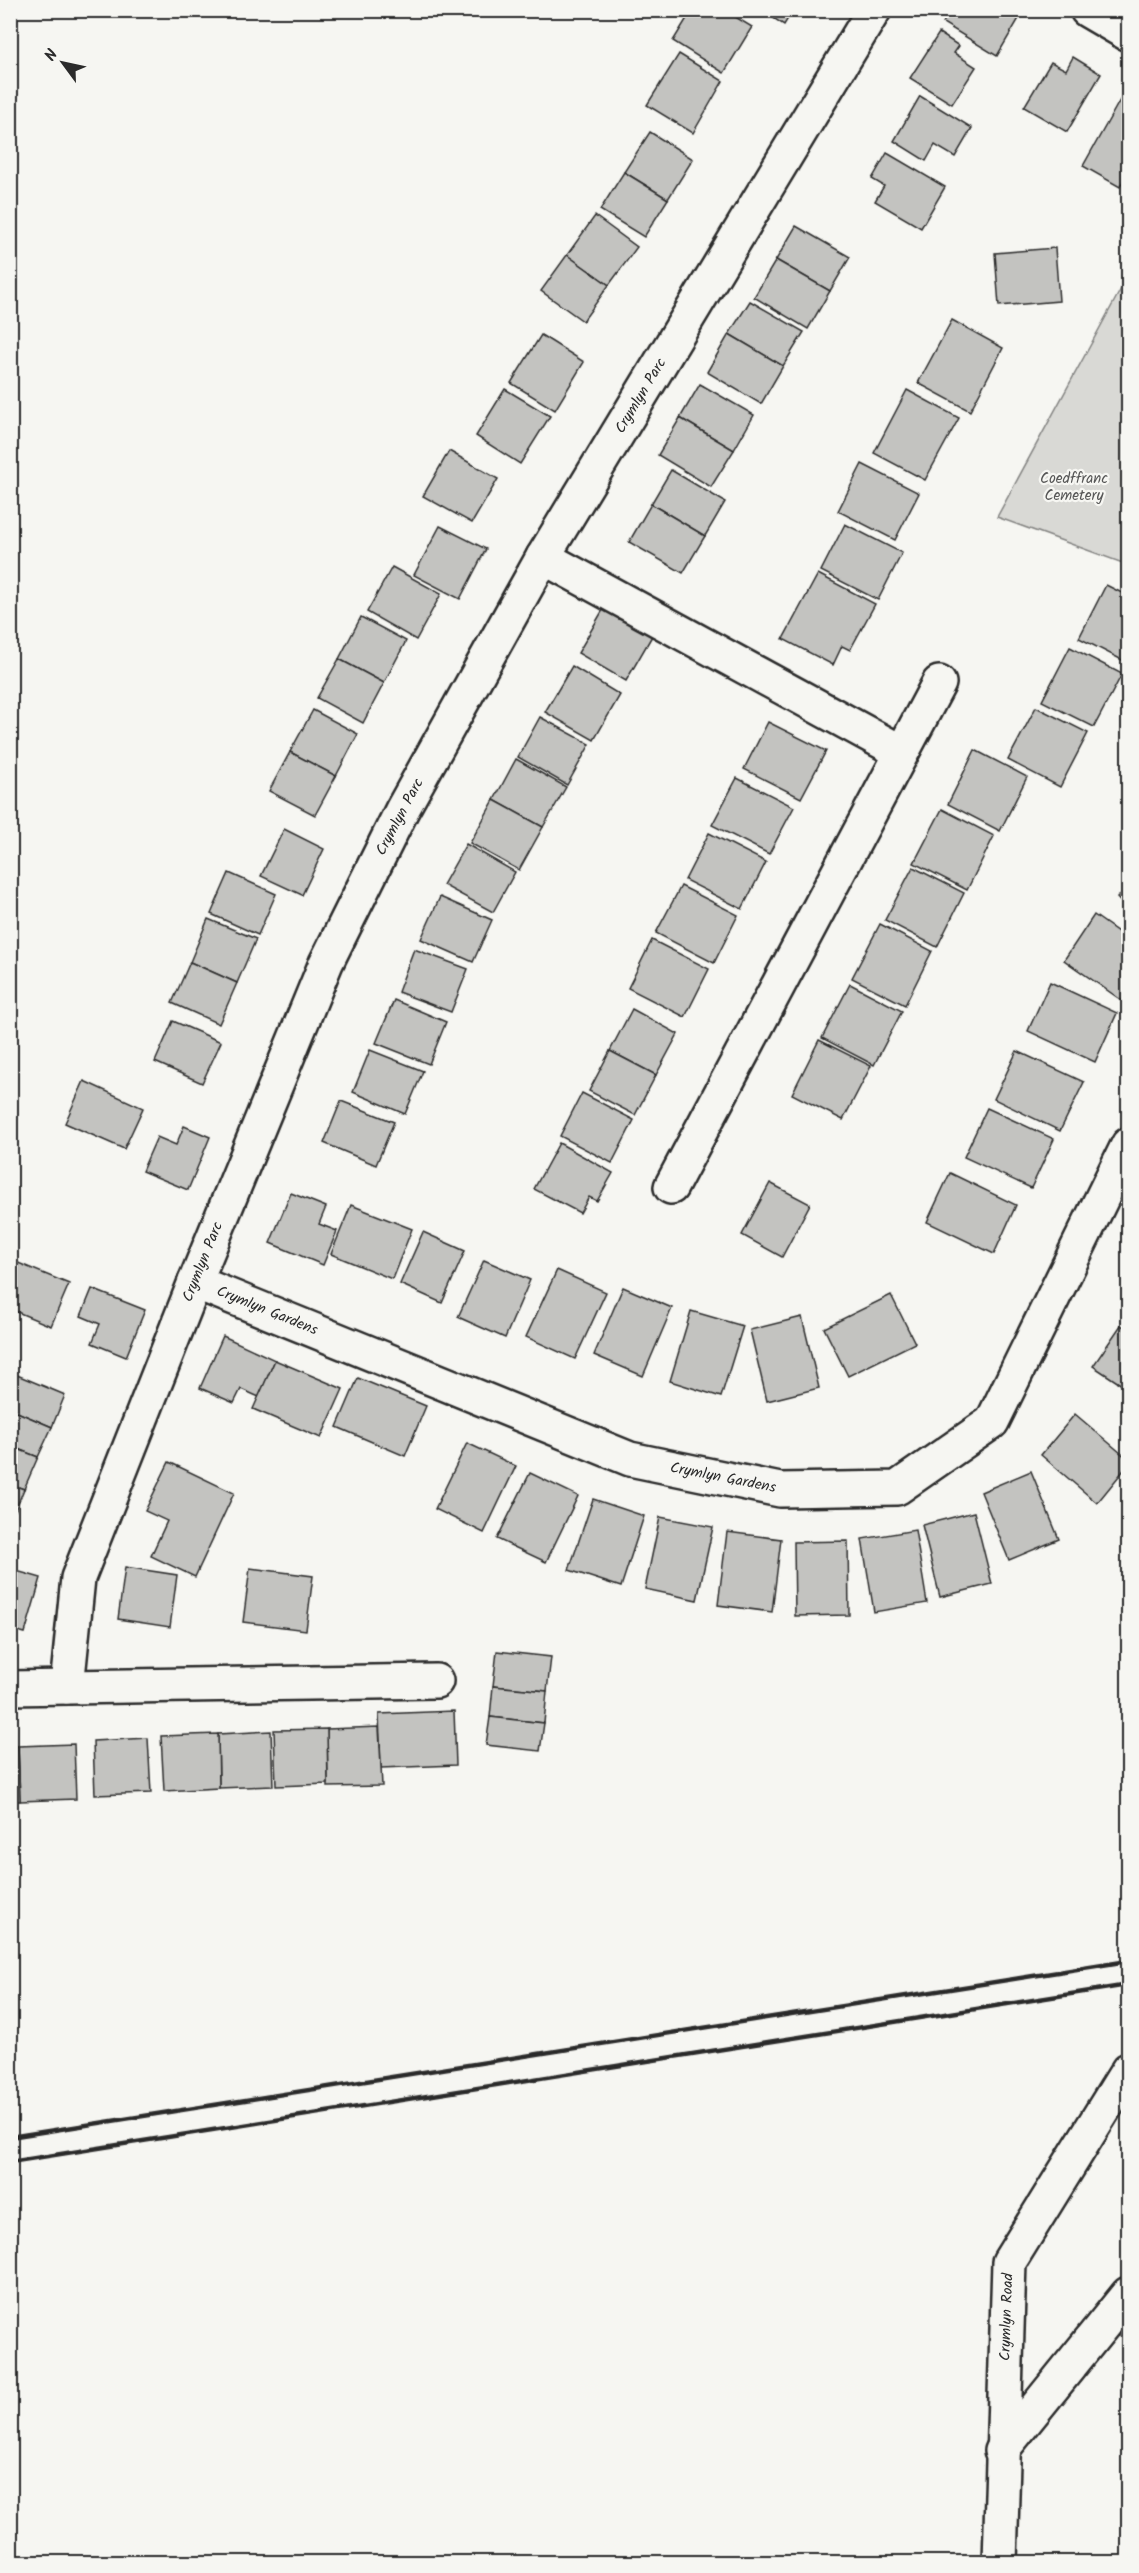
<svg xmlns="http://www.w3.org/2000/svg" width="1139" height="2573" viewBox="0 0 1139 2573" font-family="Kalam,sans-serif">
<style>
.green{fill:#d9d9d5;stroke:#828280;stroke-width:1.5}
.building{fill:#c3c3c0;stroke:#2b2b2b;stroke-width:1.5}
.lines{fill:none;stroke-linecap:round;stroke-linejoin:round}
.street-casing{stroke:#2b2b2b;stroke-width:38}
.secondary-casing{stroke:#2b2b2b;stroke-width:38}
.street{stroke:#f6f6f2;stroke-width:33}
.secondary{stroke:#f6f6f2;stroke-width:33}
.rail{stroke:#2b2b2b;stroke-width:4.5}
.labels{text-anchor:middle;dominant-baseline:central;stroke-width:4.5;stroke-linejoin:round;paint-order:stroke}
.street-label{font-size:15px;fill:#2b2b2b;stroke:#f6f6f2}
.park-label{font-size:15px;fill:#565656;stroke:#f6f6f2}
</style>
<rect width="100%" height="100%" fill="#f6f6f2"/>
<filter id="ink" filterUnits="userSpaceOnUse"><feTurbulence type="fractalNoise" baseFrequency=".0167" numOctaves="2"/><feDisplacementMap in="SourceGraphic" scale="12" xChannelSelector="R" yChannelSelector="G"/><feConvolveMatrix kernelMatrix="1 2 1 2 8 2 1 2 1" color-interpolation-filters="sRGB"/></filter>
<g filter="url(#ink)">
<path class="green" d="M1128 276V565L997 517Z"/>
<g class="building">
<path d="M692 10H724L752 27 724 73 673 41Z"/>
<path d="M761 10H793L784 25Z"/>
<path d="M950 10H1024L997 56 943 23Z"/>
<path d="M939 33 959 46 954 53 976 67 952 104 910 78Z"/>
<path d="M679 54 723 81 693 133 647 105Z"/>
<path d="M1073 57 1101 74 1067 132 1024 107 1051 62 1066 70Z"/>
<path d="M920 96 972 128 955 157 935 145 926 161 894 141Z"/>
<path d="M1120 100 1128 105V171L1120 187 1083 166Z"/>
<path d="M650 132 693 159 668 199 624 172Z"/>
<path d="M887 153 945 187 921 228 875 201 884 186 872 179Z"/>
<path d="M624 172 668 199 644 237 600 210Z"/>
<path d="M595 216 637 247 609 285 567 255Z"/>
<path d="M796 226 850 257 830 291 776 260Z"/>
<path d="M1055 248 1059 301 999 306 995 253Z"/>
<path d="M567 255 609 285 583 321 541 291Z"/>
<path d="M776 260 830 291 808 329 754 297Z"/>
<path d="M750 301 804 332 783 366 729 334Z"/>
<path d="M952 320 1003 348 970 411 918 383Z"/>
<path d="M729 334 783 366 761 404 707 372Z"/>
<path d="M541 335 584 362 555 410 511 383Z"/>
<path d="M700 384 754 415 734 450 680 418Z"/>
<path d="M505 389 550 416 520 464 476 436Z"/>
<path d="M907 390 959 418 925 480 874 453Z"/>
<path d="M680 418 734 450 711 487 658 455Z"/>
<path d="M449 451 498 479 472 523 423 496Z"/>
<path d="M862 464 919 493 895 540 838 511Z"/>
<path d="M671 470 725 502 705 536 651 504Z"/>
<path d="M651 504 705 536 683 573 629 542Z"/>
<path d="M845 524 902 553 878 600 821 571Z"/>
<path d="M440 526 486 549 460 599 414 575Z"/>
<path d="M392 567 441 594 416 640 367 612Z"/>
<path d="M818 574 875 604 850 650 842 646 833 665 783 639Z"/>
<path d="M1106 585 1128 596V663L1079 638Z"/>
<path d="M604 608 652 636 626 681 578 653Z"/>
<path d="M361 617 406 641 384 683 339 659Z"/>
<path d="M1070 647 1122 674 1094 727 1042 701Z"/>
<path d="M339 659 384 683 363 723 317 698Z"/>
<path d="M572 666 620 695 594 740 545 712Z"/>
<path d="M1036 707 1088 733 1060 787 1008 760Z"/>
<path d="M313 710 358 734 336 776 290 752Z"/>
<path d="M540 717 590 744 567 785 518 757Z"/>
<path d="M768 722 826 751 801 798 744 769Z"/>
<path d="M975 750 1027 777 1000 831 948 804Z"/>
<path d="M290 752 336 776 315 815 269 791Z"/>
<path d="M516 759 566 787 543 827 494 800Z"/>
<path d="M737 778 794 807 769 854 712 825Z"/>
<path d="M494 800 543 827 519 870 470 843Z"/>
<path d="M942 809 994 836 967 890 914 863Z"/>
<path d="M284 829 324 849 302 895 261 876Z"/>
<path d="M709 833 766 862 742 909 685 880Z"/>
<path d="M466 844 515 872 493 912 443 885Z"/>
<path d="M913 867 964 893 937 947 885 920Z"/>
<path d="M229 873 276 894 258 935 211 914Z"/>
<path d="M681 886 738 915 714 963 656 933Z"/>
<path d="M1128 887V910L1117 898Z"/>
<path d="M440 897 492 920 473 962 421 939Z"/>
<path d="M1094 915 1128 939V996L1124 1002 1064 960Z"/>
<path d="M208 919 256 939 237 983 190 962Z"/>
<path d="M880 924 932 951 905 1005 852 978Z"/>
<path d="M652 940 709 969 685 1017 628 988Z"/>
<path d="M414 949 468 969 451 1012 398 992Z"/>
<path d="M190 962 237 983 219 1024 172 1003Z"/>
<path d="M1050 982 1117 1013 1095 1062 1028 1031Z"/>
<path d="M850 984 902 1011 874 1065 822 1038Z"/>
<path d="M394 1000 446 1022 429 1064 376 1043Z"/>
<path d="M632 1009 678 1034 656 1075 610 1051Z"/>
<path d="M173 1021 221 1042 202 1083 155 1062Z"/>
<path d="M819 1040 871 1066 843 1120 792 1094Z"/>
<path d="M370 1050 423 1071 405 1114 353 1092Z"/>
<path d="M610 1051 656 1075 635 1115 589 1091Z"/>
<path d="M1017 1051 1084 1082 1060 1131 994 1099Z"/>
<path d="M84 1081 143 1108 124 1149 65 1123Z"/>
<path d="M582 1093 634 1120 612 1163 560 1136Z"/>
<path d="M341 1101 394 1122 376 1165 324 1143Z"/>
<path d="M987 1108 1054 1139 1031 1188 964 1157Z"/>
<path d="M184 1126 210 1137 188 1190 142 1171 157 1137 176 1145Z"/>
<path d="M559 1143 613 1173 597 1201 589 1197 580 1213 534 1189Z"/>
<path d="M950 1173 1016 1205 994 1254 927 1222Z"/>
<path d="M770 1183 810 1204 782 1257 742 1235Z"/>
<path d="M291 1193 326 1207 319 1224 337 1231 323 1265 270 1243Z"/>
<path d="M351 1205 412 1229 392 1279 331 1254Z"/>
<path d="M423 1232 465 1251 442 1303 400 1284Z"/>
<path d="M11 1260 69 1284 51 1326 10 1309Z"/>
<path d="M484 1260 530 1280 505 1338 458 1317Z"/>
<path d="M557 1270 606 1292 575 1359 526 1337Z"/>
<path d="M623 1287 672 1308 643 1376 594 1355Z"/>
<path d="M92 1289 145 1310 126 1357 92 1343 100 1324 81 1316Z"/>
<path d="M891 1295 915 1343 848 1376 824 1328Z"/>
<path d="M691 1311 743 1326 721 1397 670 1381Z"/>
<path d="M802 1317 819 1388 767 1401 750 1330Z"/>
<path d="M1121 1325 1128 1330V1389L1093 1366Z"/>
<path d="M223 1336 275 1360 259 1397 241 1389 234 1403 200 1388Z"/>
<path d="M275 1360 343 1389 321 1438 253 1409Z"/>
<path d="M17 1375 65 1395 52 1427 10 1409V1390Z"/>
<path d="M358 1378 426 1406 405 1456 337 1427Z"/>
<path d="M10 1409 52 1427 38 1457 10 1446Z"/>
<path d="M1075 1414 1128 1459V1465L1097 1503 1041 1455Z"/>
<path d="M467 1443 516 1466 484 1533 435 1509Z"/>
<path d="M10 1446 38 1457 24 1489 10 1484Z"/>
<path d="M169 1462 234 1493 195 1577 151 1556 167 1521 145 1511Z"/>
<path d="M1031 1471 1059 1539 1009 1560 981 1492Z"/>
<path d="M530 1473 578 1496 546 1562 497 1539Z"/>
<path d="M10 1484 24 1489 11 1520H10Z"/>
<path d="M593 1499 644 1516 621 1587 569 1570Z"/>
<path d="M974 1512 992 1584 940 1597 922 1525Z"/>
<path d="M660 1517 713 1527 697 1600 645 1589Z"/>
<path d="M915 1530 927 1603 874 1612 862 1539Z"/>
<path d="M727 1532 781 1539 772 1612 718 1605Z"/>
<path d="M848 1541 849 1615 795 1616 794 1542Z"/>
<path d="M125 1567 177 1575 170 1627 118 1619Z"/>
<path d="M250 1568 313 1576 306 1630 243 1622Z"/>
<path d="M13 1570 41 1578 25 1633 10 1629V1579Z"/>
<path d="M497 1651 551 1657 547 1691 493 1686Z"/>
<path d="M493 1686 547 1691 544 1723 490 1717Z"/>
<path d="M454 1711 456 1765 381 1768 379 1714Z"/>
<path d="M490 1717 544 1723 540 1751 486 1745Z"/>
<path d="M379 1727 382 1786 328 1787 327 1729Z"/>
<path d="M327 1729 328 1784 276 1786 274 1730Z"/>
<path d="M271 1731 273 1786 219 1788 218 1734Z"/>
<path d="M218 1734 219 1788 164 1791 161 1736Z"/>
<path d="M148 1738 151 1793 95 1795 93 1741Z"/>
<path d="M74 1744 76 1799 20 1801 18 1746Z"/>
<path d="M10 1746H18L20 1801H10Z"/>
</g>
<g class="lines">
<g class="street-casing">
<g id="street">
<path d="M1087 10 1128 34"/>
<path d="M543 557 901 752"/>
<path d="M671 1187 939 683"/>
<path d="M195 1282 630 1459 780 1490 897 1488 992 1422 1128 1145"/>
<path d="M67 1687 78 1578 195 1282 326 963 402 810 543 557 874 10"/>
<path d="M10 1688 436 1681"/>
<path d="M1001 2451 1128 2294"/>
</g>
</g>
<g class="secondary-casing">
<path id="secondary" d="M1000 2562 1009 2262 1128 2070"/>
</g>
<use href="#street" class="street"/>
<use href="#secondary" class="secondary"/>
<g class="rail">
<path d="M10 2137 1128 1961"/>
<path d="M10 2162 1128 1985"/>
</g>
</g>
</g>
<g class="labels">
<g class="street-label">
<text transform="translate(641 396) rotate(-59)">Crymlyn Parc</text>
<text transform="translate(400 817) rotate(-62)">Crymlyn Parc</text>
<text transform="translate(203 1262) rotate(-68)">Crymlyn Parc</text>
<text transform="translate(267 1311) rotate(22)">Crymlyn Gardens</text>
<text transform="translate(723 1478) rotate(11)">Crymlyn Gardens</text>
<text transform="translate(1007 2317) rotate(-88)">Crymlyn Road</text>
</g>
<g class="park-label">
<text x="1074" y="479">Coedffranc<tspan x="1074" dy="17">Cemetery</tspan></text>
</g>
</g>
<rect width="1139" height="2573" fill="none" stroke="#f6f6f2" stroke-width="36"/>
<rect x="18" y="18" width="1103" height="2537" fill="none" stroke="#2b2b2b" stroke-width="2" filter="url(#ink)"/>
<g transform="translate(63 63) rotate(303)" stroke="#f6f6f2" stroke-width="4.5" paint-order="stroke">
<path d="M0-4.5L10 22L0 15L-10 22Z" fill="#2b2b2b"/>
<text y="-9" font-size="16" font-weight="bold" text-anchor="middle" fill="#2b2b2b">N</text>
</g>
</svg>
